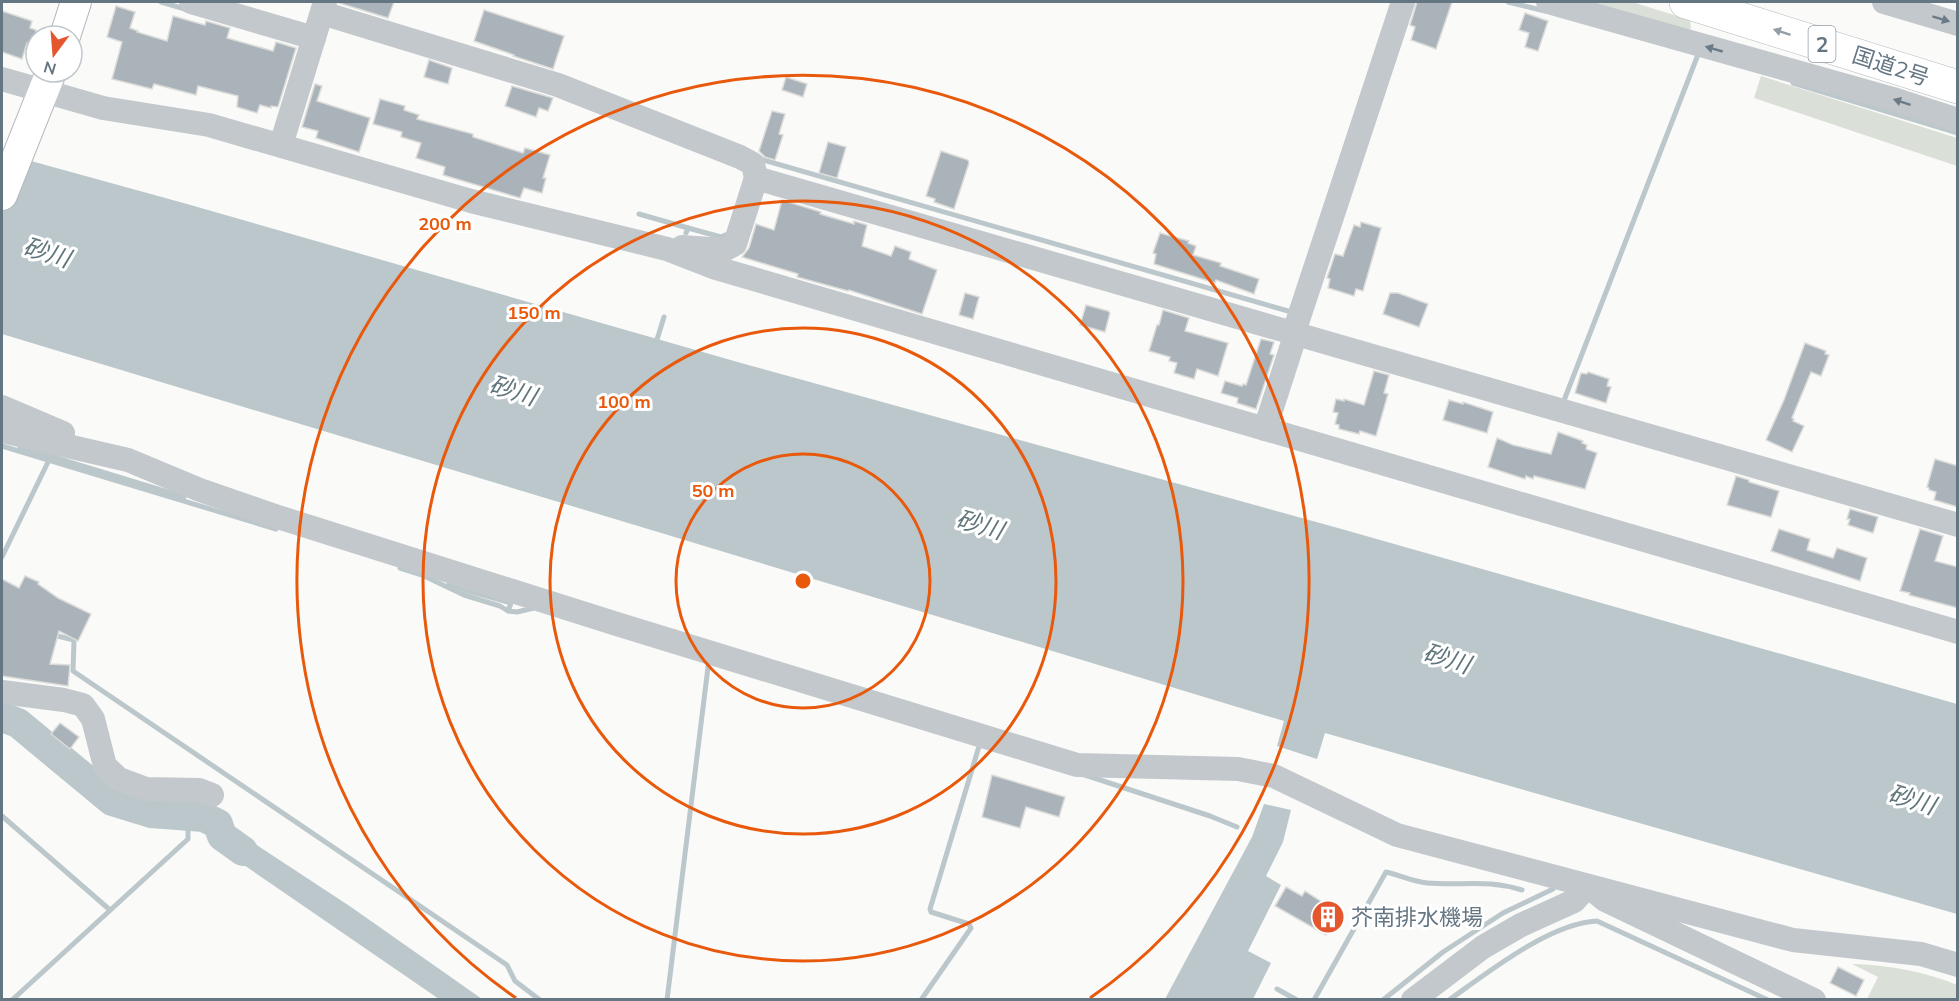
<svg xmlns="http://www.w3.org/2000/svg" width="1959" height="1001" viewBox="0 0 1959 1001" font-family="Mulish,'Noto Sans JP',sans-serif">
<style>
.green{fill:#dadfd7}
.water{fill:#bbc7cb}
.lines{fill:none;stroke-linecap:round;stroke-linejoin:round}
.stream{stroke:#bbc7cb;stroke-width:5}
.river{stroke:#bbc7cb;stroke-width:30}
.building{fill:#aab3b9;stroke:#dcdcda;stroke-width:1.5}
.major-casing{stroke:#b5babe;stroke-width:32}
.highway-casing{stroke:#b4b9bd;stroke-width:34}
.minor{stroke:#c3c8cc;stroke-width:24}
.major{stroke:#fff;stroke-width:30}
.highway{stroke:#fff;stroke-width:33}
.oneway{fill:#6a7a87}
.oneway2{fill:#939fa8}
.ring{fill:none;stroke:#e8590c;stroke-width:3}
.labels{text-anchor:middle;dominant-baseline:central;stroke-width:6;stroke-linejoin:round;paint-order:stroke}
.shield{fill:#fff;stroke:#939fa8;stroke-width:1.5}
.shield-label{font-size:21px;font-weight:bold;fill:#657683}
.street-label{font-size:22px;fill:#657683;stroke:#fff}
.poi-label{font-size:22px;fill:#657683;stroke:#fff;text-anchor:start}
.water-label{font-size:24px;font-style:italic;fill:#60757c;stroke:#fff}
.centre{fill:#e8590c;stroke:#fff;stroke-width:3}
.ring-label{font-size:18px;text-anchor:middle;font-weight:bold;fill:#e8590c;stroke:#fff;stroke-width:6;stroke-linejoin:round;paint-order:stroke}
</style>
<rect width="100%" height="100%" fill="#fafaf8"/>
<g class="green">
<path d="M1569 2H1632L1690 20 1691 28 1688 33Z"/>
<path d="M1761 76 1957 138V166L1754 98Z"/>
<path d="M1852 964C1889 965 1923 971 1957 985V999H1867L1878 977Z"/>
</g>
<g class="water">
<path d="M2 153 187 204 741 363 1338 528 1957 704V914L1325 733 1317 759 1277 746 1284 721 2 334Z"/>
<path d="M1264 804 1291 810 1283 842 1266 876 1281 885 1248 951 1271 963 1253 999H1165L1252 837Z"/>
<path d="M217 819 351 907 482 999H439L209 841Z"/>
</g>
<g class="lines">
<g class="stream">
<path d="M161 2 185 9"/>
<path d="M1508 2 1545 11"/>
<path d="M1793 83 1958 133"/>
<path d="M760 159 1295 313"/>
<path d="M639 214 688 228"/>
<path d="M686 233 688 228 721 237 730 233"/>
<path d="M655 346 664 317"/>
<path d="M1563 403 1699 52"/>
<path d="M2 446 276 529"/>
<path d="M20 447 184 497"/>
<path d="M2 557 49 460"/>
<path d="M400 568 422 575 464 595 500 606 508 611 517 612 534 608"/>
<path d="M449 583 465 590 511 603 508 611"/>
<path d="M53 635 74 640 73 671 507 965 515 981 540 1000"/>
<path d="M1085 775 1210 816 1237 827"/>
<path d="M2 816 110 910"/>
<path d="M1277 989 1297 1000"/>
<path d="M12 1000 188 839V817"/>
<path d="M667 1000 709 659"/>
<path d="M921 1000 971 928 969 924 931 912 930 909 980 743"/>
<path d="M1314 1000 1386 872C1399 875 1414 882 1427 883 1463 886 1486 879 1522 890"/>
<path d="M1383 1000 1443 952 1503 913 1553 889"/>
<path d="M1449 1000C1487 973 1550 923 1597 921L1768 1000"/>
</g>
<path class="river" d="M2 717 18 723 112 801 151 813 204 817 218 824 222 836 243 851"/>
</g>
<g class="building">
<path d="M339 2H394L388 18 339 3Z"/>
<path d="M1417 2H1452L1436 49 1411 40 1415 27 1410 25Z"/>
<path d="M116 6 135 12 130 28 138 31 137 32 167 41 173 16 205 25 206 21 230 28 227 38 273 51 276 42 296 48 278 107 271 106V108L260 105 257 113 237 107 238 96 198 86 196 95 154 84 152 89 112 79 122 42 107 37Z"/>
<path d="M484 10 564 36 553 69 513 56 514 55 474 41Z"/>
<path d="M2 11 32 21 30 28 36 30V46L27 43 22 59 2 52Z"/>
<path d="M1525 13 1548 21 1538 51 1525 47 1529 33 1519 30Z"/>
<path d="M429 60 452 68 448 84 424 77Z"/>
<path d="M786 77 807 84 803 97 782 90Z"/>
<path d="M315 84 322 86 317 101 370 118 359 152 316 138 318 131 302 127Z"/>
<path d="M512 86 553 98 548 111 539 108 536 117 505 106Z"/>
<path d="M380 99 405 106 404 110 419 115 417 119 473 134V137L523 153 525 148 550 155 543 178H546L542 193 524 188 520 198 443 175 445 167 416 158 421 143 401 137 402 132 373 124Z"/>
<path d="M772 111 785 114 779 134 783 135 775 160 765 157 759 151Z"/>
<path d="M828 142 846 147 837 178 819 173Z"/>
<path d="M941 151 968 160 969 163 954 209 934 202 935 199 926 196Z"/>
<path d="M782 200 821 212 820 214 854 224V221L867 225 862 246 891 256 895 246 911 252 909 259 937 270 922 314 849 290 848 291 797 277 798 274 742 257 749 248 756 224 774 230Z"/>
<path d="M1361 222 1381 228 1363 291 1356 289 1354 296 1328 288 1330 279 1327 278 1335 254 1343 256 1354 225 1360 227Z"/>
<path d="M1160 233 1189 241 1188 243 1196 246 1193 255 1221 263 1220 266 1259 279 1254 294 1216 280 1215 283 1154 264 1156 254 1153 253Z"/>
<path d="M965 293 979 297 973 319 959 315Z"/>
<path d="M1390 293H1398L1428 304 1419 327 1383 314Z"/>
<path d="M1086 305 1108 311 1110 313 1105 332 1080 325Z"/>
<path d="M1163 310 1189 318 1185 331 1228 343 1218 376 1197 369 1194 379 1174 373 1177 363 1169 361 1170 357 1149 351 1157 325H1159Z"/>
<path d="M1261 339 1274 342 1270 354 1274 355 1256 409 1237 403 1238 398 1221 393 1225 381 1242 386 1243 384 1246 385Z"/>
<path d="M1805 343 1826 351 1825 354 1829 355 1821 376 1811 372 1792 418 1794 419 1793 421 1804 426 1792 452 1766 440 1784 400Z"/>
<path d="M1374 371 1389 375 1384 393 1388 394 1376 436 1360 431 1359 434 1339 429V425L1335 424 1338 413 1333 412 1336 399 1344 401V399L1364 405Z"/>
<path d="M1588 372 1609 379 1607 386 1611 387 1606 403 1575 393 1581 373 1587 374Z"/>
<path d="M1449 400 1463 404V402L1493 412 1487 433 1443 420Z"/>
<path d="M1558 432 1583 441 1582 443 1587 445 1586 449 1597 453 1585 489 1534 476 1533 479 1526 476 1525 479 1488 467 1497 438 1513 445 1551 454Z"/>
<path d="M1935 459 1958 466V507L1934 500 1936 492 1929 490V488L1927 487Z"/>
<path d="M1736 476 1749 480V482L1779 491 1771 517 1727 505Z"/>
<path d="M1850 509 1878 517 1873 533 1848 525 1850 519H1847Z"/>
<path d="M1779 529 1810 539 1807 550 1833 558 1837 548 1867 558 1860 581 1771 551Z"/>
<path d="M1920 529 1943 536 1935 561 1958 567V608L1909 595 1910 593 1900 591Z"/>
<path d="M25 576 39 582 38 584 58 598 91 614 78 641 59 631 50 664 70 665 68 686 2 676V579L19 588Z"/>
<path d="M60 723 79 737 70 749 51 734Z"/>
<path d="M992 775 1065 797 1059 817 1026 807 1020 828 982 817Z"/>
<path d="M1286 887 1302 896 1305 891 1325 904 1327 900 1340 907 1326 935 1275 906Z"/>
<path d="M1838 967 1864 980 1856 996 1830 983Z"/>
</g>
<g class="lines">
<g class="major-casing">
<g id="major">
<path d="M65 36 76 2"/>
<path d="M2 195 51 72"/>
</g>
</g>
<g class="highway-casing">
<path id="highway" d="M1686 2 1958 87"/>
</g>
<g class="minor">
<path d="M191 2 314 38"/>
<path d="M1548 2 1893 99 1958 120"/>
<path d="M1884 2 1958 24"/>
<path d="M322 13 558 85 740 157 753 164 756 178 1958 525"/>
<path d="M2 79 103 108 209 125 471 201 667 249 716 268 1958 632"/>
<path d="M281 145 325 2"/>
<path d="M682 247 724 250 735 244 756 178"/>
<path d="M1294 332 1403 2"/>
<path d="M2 407 63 433"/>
<path d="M1265 429 1296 333"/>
<path d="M2 431 128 460 200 490 278 517 620 625 1077 765 1238 769 1274 776 1397 835 1793 940 1921 954 1958 965"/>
<path d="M2 692 64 700 83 705 93 719 105 766 119 779 146 789 199 790 212 795"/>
<path d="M1413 1000 1483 947 1521 925 1574 901 1588 886 1605 900 1814 1000"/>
</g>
<use href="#major" class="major"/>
<use href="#highway" class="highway"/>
</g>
<defs><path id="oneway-solid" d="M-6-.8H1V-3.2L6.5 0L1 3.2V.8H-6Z" transform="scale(1.5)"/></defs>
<g class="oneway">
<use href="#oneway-solid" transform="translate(1941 19) rotate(17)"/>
<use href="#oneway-solid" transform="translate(1714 49) rotate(-164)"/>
<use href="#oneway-solid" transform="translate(1902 102) rotate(-162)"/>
</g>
<use class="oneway2" href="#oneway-solid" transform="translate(1782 32) rotate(-162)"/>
<g class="ring">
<circle cx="803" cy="581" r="127"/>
<circle cx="803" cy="581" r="253"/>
<circle cx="803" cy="581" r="380"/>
<path d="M516 998A506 506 0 1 1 1090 998"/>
</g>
<defs>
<g id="building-disc" transform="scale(1.725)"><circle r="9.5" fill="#e4572e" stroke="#fff"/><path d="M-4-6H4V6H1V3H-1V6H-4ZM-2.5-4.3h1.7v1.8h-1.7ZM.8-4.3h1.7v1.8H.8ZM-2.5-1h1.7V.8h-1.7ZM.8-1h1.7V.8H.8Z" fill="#fff"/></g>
</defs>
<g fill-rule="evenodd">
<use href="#building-disc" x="1328" y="917"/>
</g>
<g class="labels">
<rect class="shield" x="1808.5" y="26" width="27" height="36" rx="4.5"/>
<g class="shield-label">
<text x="1822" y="44">2</text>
</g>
<g class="street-label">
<text transform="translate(1891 66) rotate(18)">国道2号</text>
</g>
<g class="poi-label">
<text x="1351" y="917">芥南排水機場</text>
</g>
<g class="water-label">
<text transform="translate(47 252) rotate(17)">砂川</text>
<text transform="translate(513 390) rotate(17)">砂川</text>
<text transform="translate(980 524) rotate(16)">砂川</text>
<text transform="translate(1447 658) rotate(17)">砂川</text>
<text transform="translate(1912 799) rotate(17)">砂川</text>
</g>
</g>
<circle cx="803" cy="581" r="9" class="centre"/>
<g class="ring-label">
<text x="445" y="230">200 m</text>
<text x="534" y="319">150 m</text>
<text x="624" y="408">100 m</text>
<text x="713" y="497">50 m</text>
</g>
<rect width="1959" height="1001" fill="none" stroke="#657683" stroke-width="6"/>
<g transform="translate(54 54) rotate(196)"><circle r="28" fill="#ffffff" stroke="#c1c8cd" stroke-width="1.5"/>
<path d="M0-4.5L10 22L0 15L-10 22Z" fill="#e4572e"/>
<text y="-9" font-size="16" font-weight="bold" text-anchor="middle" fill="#657683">N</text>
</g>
</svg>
